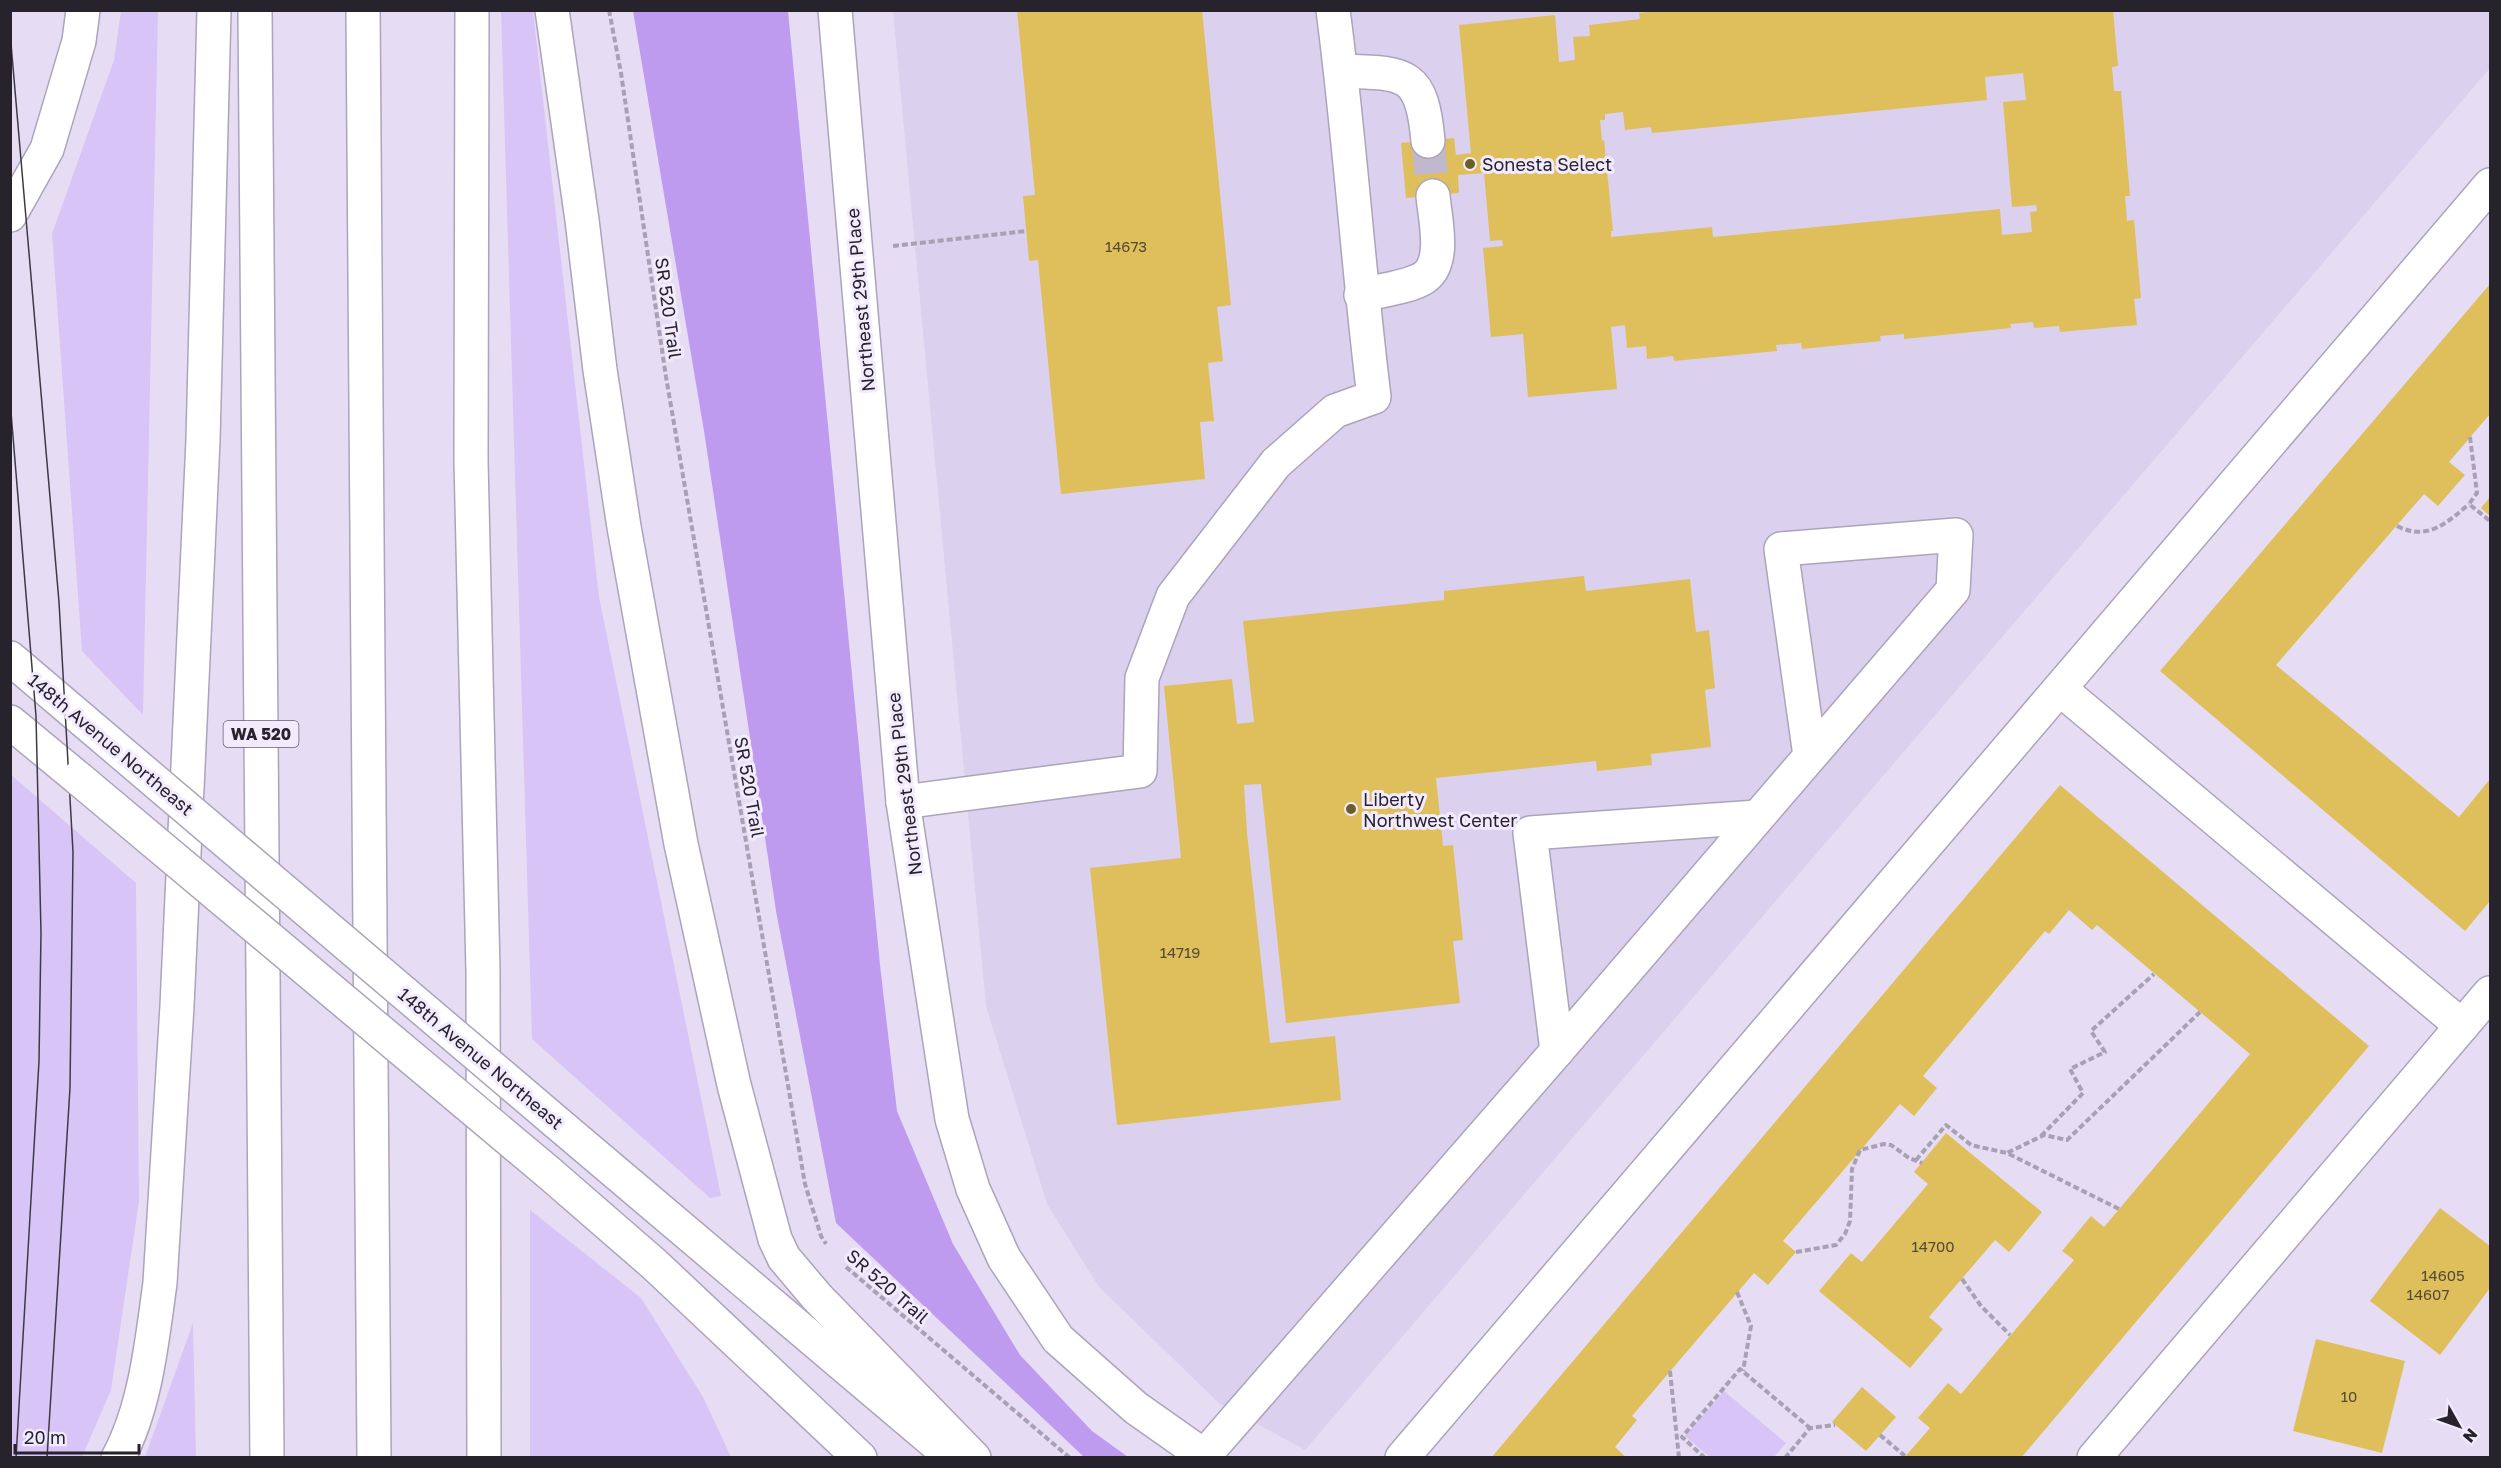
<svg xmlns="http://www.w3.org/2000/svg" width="2501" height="1468" viewBox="0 0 2501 1468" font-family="'Golos Text',sans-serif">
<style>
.built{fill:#dbd0ed}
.green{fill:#d8c4f6}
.forest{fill:#bf9bef}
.building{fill:#dfbf5b;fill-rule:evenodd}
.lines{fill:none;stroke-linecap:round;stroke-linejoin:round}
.minor-tunnel{stroke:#c0b8cc;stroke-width:33;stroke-dasharray:33 16;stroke-linecap:butt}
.minor-casing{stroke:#aca4ba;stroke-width:36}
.major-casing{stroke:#aca4ba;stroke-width:36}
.highway-casing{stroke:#aca4ba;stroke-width:36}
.path{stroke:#a8a0b3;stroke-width:4;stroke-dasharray:6 3;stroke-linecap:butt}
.minor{stroke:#fff;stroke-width:33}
.major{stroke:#fff;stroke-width:33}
.highway{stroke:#fff;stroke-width:33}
.tram{stroke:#3e3a44;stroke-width:1.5}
.major-bridge-casing{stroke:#aca4ba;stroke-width:36;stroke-linecap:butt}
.major-bridge{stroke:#fff;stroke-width:33}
.poi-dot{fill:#6d5d2a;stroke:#f2ebfe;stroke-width:2}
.labels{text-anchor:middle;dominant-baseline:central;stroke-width:6;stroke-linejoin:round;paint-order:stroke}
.number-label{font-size:15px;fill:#554a38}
.shield{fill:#f2ebfe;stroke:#645f6b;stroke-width:1.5}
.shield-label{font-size:16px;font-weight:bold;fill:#27232c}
.poi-label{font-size:18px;fill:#27232c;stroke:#f2ebfe;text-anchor:start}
.street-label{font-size:18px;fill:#27232c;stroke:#f2ebfe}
</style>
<rect width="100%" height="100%" fill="#e6ddf4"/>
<path class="built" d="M2490 10V68L1305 1450 1219 1403 1099 1287 1047 1204 986 1006 893 11Z"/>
<g class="green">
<path d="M121 11H158L143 715 82 651 52 234 114 60Z"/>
<path d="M501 11H533L599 597 721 1196 710 1198 532 1039Z"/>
<path d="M10 774 136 883 139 1201 111 1390 82 1457H11Z"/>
<path d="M530 1210 641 1298 703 1397 731 1457H530Z"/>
<path d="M193 1323 196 1457H145Z"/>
<path d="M1724 1391 1786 1443 1774 1457H1710L1685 1436Z"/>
</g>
<path class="forest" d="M633 11H788L880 965 897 1111 953 1244 1020 1355 1092 1431 1128 1457H1084L836 1223 776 911 704 431Z"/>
<g class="building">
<path d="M1017 10H1202L1231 305 1217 307 1223 361 1208 363 1214 421 1200 422 1205 479 1061 494 1038 260 1029 261 1023 196 1035 195Z"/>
<path d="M1663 10H2113L2118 66 2112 67 2114 91H2121L2130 196H2125L2127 221 2134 220 2141 298 2134 299 2137 325 2060 332 2059 326 2034 328 2033 322 2010 324 2011 328 1904 339V334L1880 336 1881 341 1802 349 1801 343 1776 345 1777 351 1674 361 1673 356 1647 359 1646 346 1627 348 1625 325 1611 327 1617 389 1528 397 1523 334 1491 337 1483 248 1503 246 1502 240 1490 241 1484 173 1458 175 1459 193 1406 198 1401 143 1454 138 1456 155 1471 153 1459 25 1555 15 1559 62 1575 60 1573 37 1590 36 1589 25 1640 19 1639 13ZM2023 73 2026 100 2003 102 2012 207 2036 205 2037 211 2030 212 2032 232 2002 235 2000 209 1713 237 1712 227 1611 237V231H1613L1604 140 1602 141 1600 120H1605V114L1623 112 1625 130 1651 127 1652 133 1987 100 1985 77Z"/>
<path d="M2490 284V414L2449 462 2465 475 2438 506 2424 494 2276 665 2459 817 2490 779V901L2465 931 2160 671Z"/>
<path d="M2490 497V516L2481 508Z"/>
<path d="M1584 576 1586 591 1690 579 1696 632 1709 630 1715 688 1705 690 1711 747 1651 754 1652 765 1597 771 1596 761 1436 778 1443 846 1453 845 1463 940 1453 941 1460 1003 1286 1023 1261 784 1244 785 1247 833 1270 1043 1335 1036 1341 1100 1117 1125 1090 868 1181 858 1164 686 1232 679 1237 724 1254 722 1243 621 1444 600V591Z"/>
<path d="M2060 785 2369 1046 2021 1458H1904L1930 1428 1918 1418 1948 1383 1961 1394 2074 1260 2062 1251 2091 1216 2104 1227 2250 1054 2097 925 2092 930 2069 910 2049 934 2045 931 1923 1076 1937 1088 1914 1116 1900 1104 1783 1241 1796 1252 1768 1285 1754 1273 1632 1416 1637 1420 1615 1447 1627 1458H1491Z"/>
<path d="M1946 1133 2042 1212 2009 1252 1995 1240 1929 1317 1943 1329 1910 1368 1819 1291 1851 1253 1862 1262 1928 1184 1914 1172Z"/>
<path d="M2440 1208 2490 1246V1288L2440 1355 2370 1301Z"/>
<path d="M2316 1339 2405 1361 2382 1453 2293 1431Z"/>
<path d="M1862 1387 1896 1417 1866 1451 1832 1422Z"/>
</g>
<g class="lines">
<path class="minor-tunnel" d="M1428 141 1433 196"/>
<g class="minor-casing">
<g id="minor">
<path d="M835 10 903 802 952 1119 973 1189 1004 1258 1058 1339 1136 1408 1207 1458"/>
<path d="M1341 71C1406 73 1422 71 1428 141"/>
<path d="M1361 295C1378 291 1411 287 1425 277 1446 261 1435 219 1433 196"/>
<path d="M2060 689 2462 1026"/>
<path d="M903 802 1140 771 1142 678 1173 596 1276 463 1335 411 1374 397C1358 268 1350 139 1333 10"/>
<path d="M1557 1051 1530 833 1757 817"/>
<path d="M1204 1456 1557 1051 1953 590 1956 535 1781 549 1810 756"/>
<path d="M1402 1458 2490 185"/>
<path d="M2094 1458 2490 993"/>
</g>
</g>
<g class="major-casing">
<g id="major">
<path d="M10 658 84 721"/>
<path d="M10 722 78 778"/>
<path d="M556 1122 953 1458"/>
<path d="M548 1172 654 1264 860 1458"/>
</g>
</g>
<g class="highway-casing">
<g id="highway">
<path d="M255 10 267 1458"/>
<path d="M363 10 374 1458"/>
<path d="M472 10 471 461 483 971 484 1458"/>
<path d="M552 10 582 220 600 370 624 527 681 844 734 1085 775 1239 784 1258 817 1297 974 1458"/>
<path d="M10 215 47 149 79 41 83 10"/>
<path d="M118 1458C146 1406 152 1340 160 1283L177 1006 203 440 214 10"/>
</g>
</g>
<g class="path">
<path d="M609 10 621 73 666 377 805 1184 821 1236 826 1244"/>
<path d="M893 246 1026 231"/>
<path d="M2470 437 2477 493 2469 504 2490 521"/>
<path d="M2397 526C2427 541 2446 524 2469 504"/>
<path d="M2041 1136 2083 1093 2070 1069 2105 1052 2091 1031 2154 974"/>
<path d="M1916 1160 1946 1125 1971 1145 2007 1153"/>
<path d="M2119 1209 2007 1153 2044 1135 2067 1140 2200 1012"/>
<path d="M1796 1252 1836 1245 1845 1234 1850 1221 1852 1169 1860 1150 1884 1144 1891 1145 1909 1158 1922 1163"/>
<path d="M846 1267 1070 1458"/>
<path d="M1962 1279 1981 1306 2010 1335"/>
<path d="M1737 1292 1751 1326 1743 1371"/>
<path d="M1670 1371 1679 1458"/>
<path d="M1880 1435 1905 1456"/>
<path d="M1705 1458 1682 1437 1740 1369 1810 1428"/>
<path d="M1785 1458 1810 1428 1835 1425"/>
</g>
<use href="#minor" class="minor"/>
<use href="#major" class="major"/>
<use href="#highway" class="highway"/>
<g class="tram">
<path d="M10 32 59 602 73 852 70 1088 47 1458"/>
<path d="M10 400 36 716 41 933 39 1061 16 1458"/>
</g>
<g class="major-bridge-casing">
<g id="major-bridge">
<path d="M84 721 556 1122"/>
<path d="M78 778 548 1172"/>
</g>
</g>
<use href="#major-bridge" class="major-bridge"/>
</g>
<g class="poi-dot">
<circle cx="1470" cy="164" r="6"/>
<circle cx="1351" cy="809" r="6"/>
</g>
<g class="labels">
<g class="number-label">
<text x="1126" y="246">14673</text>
<text x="1180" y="952">14719</text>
<text x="1933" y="1246">14700</text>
<text x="2443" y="1275">14605</text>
<text x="2428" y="1294">14607</text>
<text x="2349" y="1396">10</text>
</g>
<rect class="shield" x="223.5" y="721" width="75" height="26" rx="4.5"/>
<g class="shield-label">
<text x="261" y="734">WA 520</text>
</g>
<g class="poi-label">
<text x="1482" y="164">Sonesta Select</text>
<text x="1363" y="799">Liberty<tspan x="1363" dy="21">Northwest Center</tspan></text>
</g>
<g class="street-label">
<text transform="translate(860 300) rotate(-95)">Northeast 29th Place</text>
<text transform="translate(669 308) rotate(82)">SR 520 Trail</text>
<text transform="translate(111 744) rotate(40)">148th Avenue Northeast</text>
<text transform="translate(904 784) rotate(-97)">Northeast 29th Place</text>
<text transform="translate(750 787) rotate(80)">SR 520 Trail</text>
<text transform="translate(481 1058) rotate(40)">148th Avenue Northeast</text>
<text transform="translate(888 1286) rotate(41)">SR 520 Trail</text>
</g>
</g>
<rect width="2501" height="1468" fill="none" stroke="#27232c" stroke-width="24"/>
<g transform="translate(2459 1426) rotate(130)" stroke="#f2ebfe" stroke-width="4.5" paint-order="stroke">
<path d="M0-4.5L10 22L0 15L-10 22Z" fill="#27232c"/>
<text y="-9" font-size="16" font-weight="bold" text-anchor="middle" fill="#27232c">N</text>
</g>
<path d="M15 1444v9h124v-9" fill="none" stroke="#27232c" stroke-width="3"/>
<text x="24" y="1444" font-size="18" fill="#27232c" stroke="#f2ebfe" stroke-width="4.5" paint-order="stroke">20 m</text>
</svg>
